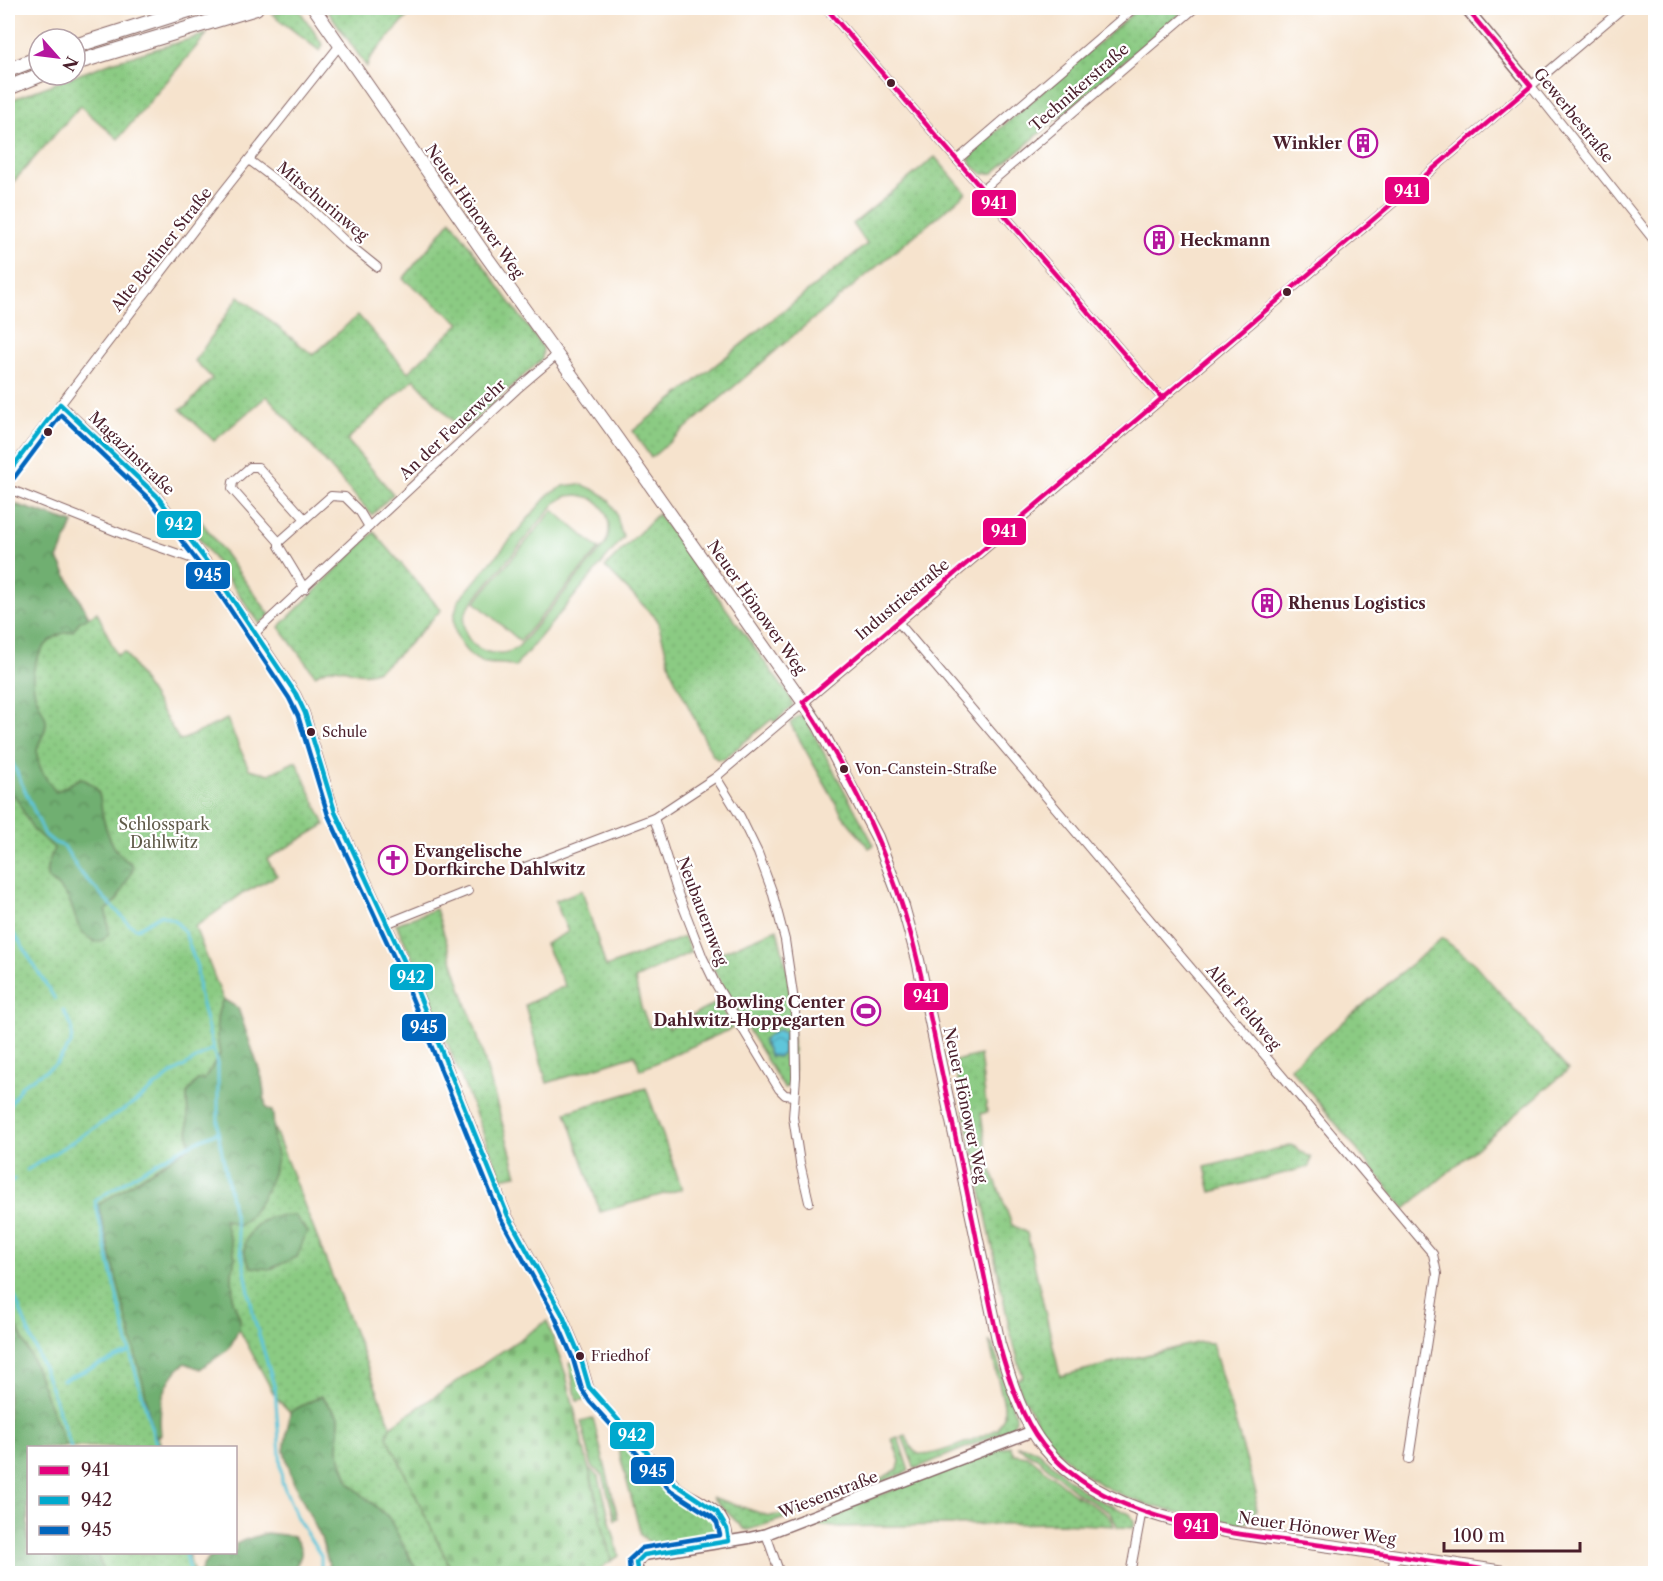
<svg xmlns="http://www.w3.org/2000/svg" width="1663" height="1581" viewBox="0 0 1663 1581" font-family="'Libre Caslon Text',serif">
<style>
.green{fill:url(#green-dots);stroke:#6a7557;stroke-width:1.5}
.forest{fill:url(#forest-crowns);stroke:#5d674e;stroke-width:1.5}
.cemetery{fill:url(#cemetery-stones);stroke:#6a7557;stroke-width:1.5}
.pitch{fill:#8bcb83;stroke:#6a7557;stroke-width:1.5;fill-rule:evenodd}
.water{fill:url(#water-waves);stroke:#547282;stroke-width:1.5}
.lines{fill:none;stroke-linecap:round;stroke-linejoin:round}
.stream{stroke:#5ec6da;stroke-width:3}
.minor-casing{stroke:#866464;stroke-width:10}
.tertiary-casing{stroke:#866464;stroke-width:13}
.secondary-casing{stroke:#866464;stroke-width:14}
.primary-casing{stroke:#866464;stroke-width:16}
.minor{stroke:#fff;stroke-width:8}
.tertiary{stroke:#fff;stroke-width:10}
.secondary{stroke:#fff;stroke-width:12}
.primary{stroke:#fff;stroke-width:14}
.bus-1-casing{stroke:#fff;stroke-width:9}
.bus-2-casing{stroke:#fff;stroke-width:9}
.bus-3-casing{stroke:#fff;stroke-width:9}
.bus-1{stroke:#e5007d;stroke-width:4.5}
.bus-2{stroke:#00a9ce;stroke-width:4.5}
.bus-3{stroke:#0065bd;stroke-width:4.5}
.bus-dot{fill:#4a1f2b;stroke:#fff;stroke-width:2}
.labels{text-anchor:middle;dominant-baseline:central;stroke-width:4.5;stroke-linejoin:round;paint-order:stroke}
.bus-label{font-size:14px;fill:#4a1f2b;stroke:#fff;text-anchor:start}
.street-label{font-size:16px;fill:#4a1f2b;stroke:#fff}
.poi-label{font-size:16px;font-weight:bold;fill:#4a1f2b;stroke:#fff;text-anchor:start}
.park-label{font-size:16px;fill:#615b4a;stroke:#fff}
.line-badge{stroke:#fff;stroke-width:2}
.badge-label{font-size:16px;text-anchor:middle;font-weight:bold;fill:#fff}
</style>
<defs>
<pattern id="green-dots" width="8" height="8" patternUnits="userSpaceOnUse" patternTransform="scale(1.5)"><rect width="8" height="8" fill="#8bcb83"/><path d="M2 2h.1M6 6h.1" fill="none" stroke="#79ae71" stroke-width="1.8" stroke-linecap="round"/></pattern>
<pattern id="forest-crowns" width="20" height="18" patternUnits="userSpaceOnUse" patternTransform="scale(1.5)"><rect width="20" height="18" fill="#70af71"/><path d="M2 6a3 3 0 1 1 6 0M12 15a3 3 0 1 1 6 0" fill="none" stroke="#5e8e5d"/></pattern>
<pattern id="cemetery-stones" width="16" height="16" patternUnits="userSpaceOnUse" patternTransform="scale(1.5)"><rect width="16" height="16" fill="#8bcb83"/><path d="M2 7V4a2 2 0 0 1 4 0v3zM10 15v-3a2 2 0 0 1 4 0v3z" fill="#79ae71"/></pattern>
<pattern id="water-waves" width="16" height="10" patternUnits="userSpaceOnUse" patternTransform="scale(1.5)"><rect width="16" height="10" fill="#5ec6da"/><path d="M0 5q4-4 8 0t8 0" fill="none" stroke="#50a0b1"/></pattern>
</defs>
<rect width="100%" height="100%" fill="#fff"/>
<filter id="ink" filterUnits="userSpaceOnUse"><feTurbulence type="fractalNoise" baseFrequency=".0167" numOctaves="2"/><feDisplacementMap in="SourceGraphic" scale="12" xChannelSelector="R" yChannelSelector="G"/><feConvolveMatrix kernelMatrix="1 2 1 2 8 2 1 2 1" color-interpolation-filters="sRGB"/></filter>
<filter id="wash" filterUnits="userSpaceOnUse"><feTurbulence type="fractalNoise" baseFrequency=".008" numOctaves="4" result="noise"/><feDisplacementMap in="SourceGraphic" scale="24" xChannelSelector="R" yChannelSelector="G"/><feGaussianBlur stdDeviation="1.35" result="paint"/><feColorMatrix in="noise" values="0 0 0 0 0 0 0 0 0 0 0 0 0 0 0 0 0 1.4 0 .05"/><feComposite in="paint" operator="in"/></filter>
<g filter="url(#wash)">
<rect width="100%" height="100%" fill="#f6e3cd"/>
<g class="green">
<path d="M292 8 300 11 323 45 320 51 272 14Z"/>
<path d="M326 8H415L370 58 367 67Z"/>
<path d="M1139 8H1187L993 173 983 174 973 166 969 160 976 149Z"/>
<path d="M207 34 118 139 80 106 8 188V101L112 62Z"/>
<path d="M935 157 966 193 801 329 651 458 633 431 867 244 853 224Z"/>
<path d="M451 220 543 348 542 359 462 431 414 379 347 440 393 494 372 515 267 396 214 441 180 409 187 406 212 378 195 361 239 296 313 355 358 315 408 372 460 323 403 279Z"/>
<path d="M8 502 73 523 58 559 89 617 97 612 117 655 125 652 180 741 227 719 249 769 269 774 296 761 325 825 267 859 277 876 242 894 195 927 223 999C214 1018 216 1034 220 1054L204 1080 187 1094 189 1147 98 1205 161 1447H65L34 1364 8 1307Z"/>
<path d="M658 514 790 697 793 705 775 722 772 719 724 759H717L712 754 672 673 657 619 605 567Z"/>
<path d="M198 517 270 615 260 624 191 527Z"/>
<path d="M374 532 441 610C426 625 392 666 373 672 348 679 344 658 315 675L279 627Z"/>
<path d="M799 716 805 718 874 845 869 848 843 816 790 723Z"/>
<path d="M582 890 606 967 684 937 691 952 635 979 641 1007 650 1028 665 1022 669 1028 718 1002 733 1028 640 1070 635 1055 547 1083 525 1005 565 986 545 944 568 932 555 901Z"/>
<path d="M436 909 467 1006 475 1027 517 1175 501 1178 417 967 396 924Z"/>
<path d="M777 929 788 974 792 1013 794 1081 791 1085 784 1088 734 1007 708 958Z"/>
<path d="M1442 938 1472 961 1568 1070 1405 1209 1290 1067Z"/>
<path d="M980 1055 987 1112 981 1114 988 1160 1012 1225 1027 1233 1060 1376 1200 1342 1212 1343 1256 1493V1510L1250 1521C1234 1529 1217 1516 1201 1514 1197 1513 1192 1515 1188 1514 1173 1513 1157 1507 1143 1503 1077 1481 1042 1444 1016 1380L1023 1377 1010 1331 954 1061Z"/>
<path d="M646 1088 682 1189 600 1212 566 1112Z"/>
<path d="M274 1128 391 1426 387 1436 453 1573H418L408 1553 364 1497 349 1483 338 1450 339 1417 321 1396 290 1412 275 1396 239 1329 240 1319 233 1301 232 1273 235 1257 223 1218 238 1226 257 1207 277 1156 273 1140Z"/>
<path d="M1292 1145 1311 1158 1309 1167 1211 1192 1205 1167Z"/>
<path d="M989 1341 993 1346 1014 1411C1016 1419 1015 1425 1010 1431L1009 1428 1005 1430 1003 1432 917 1468 914 1467 902 1436 906 1435C909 1442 911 1451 919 1454 931 1459 984 1435 998 1429L1004 1416V1405Z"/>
<path d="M577 1360 587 1396 586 1399 577 1401 569 1363Z"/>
<path d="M610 1417 673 1488C687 1499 728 1513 721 1535L651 1544 641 1535Z"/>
<path d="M593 1418 618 1518 615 1520 603 1476 592 1466 581 1421Z"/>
<path d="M898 1437 909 1471 795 1515 748 1530 744 1529 712 1497 769 1516 786 1514 882 1478 898 1469 900 1461 892 1439Z"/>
<path d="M1010 1446 1014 1454 1027 1456 1033 1460 1071 1492 1108 1515 1114 1526 1059 1523 835 1527 815 1525 813 1528H795L975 1458Z"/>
<path d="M1017 1446 1028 1447 1038 1452 1079 1488 1097 1499 1130 1514 1134 1521V1528L1118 1527 1109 1512 1077 1493 1037 1458Z"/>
<path d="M589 1468 599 1477 619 1556 611 1561Z"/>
<path d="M97 1553H188L194 1573H104Z"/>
</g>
<g class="forest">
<path d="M8 502 73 523 58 559 89 617 80 621 73 631C44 635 29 663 34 689 36 700 43 710 46 720 48 731 38 741 37 751 36 765 48 782 56 792L80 778C106 788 98 800 104 821 109 839 115 855 132 864L133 869 117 900 106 911 109 933 103 940 95 942C70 928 79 912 65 894 60 888 53 883 47 877V867L54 848 33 830 14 794 8 807Z"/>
<path d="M223 999 238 1008 262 1078 266 1108 272 1111C275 1121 273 1128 273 1139 274 1145 277 1151 277 1157 274 1178 256 1216 238 1226L224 1219 235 1257 232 1273 233 1301 240 1319 239 1329 229 1349 200 1369 185 1363C162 1381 158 1408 161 1435L156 1437C146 1417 148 1394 140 1373L98 1205 189 1147 187 1094 197 1080H204L220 1054C216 1034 214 1018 223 999Z"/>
<path d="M294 1215 307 1231 297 1257 270 1269 251 1267C237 1248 248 1226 269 1218 277 1216 286 1216 294 1215Z"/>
<path d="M8 1307 34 1364 66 1447 28 1448V1552L97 1553 104 1573H8Z"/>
<path d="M321 1396 339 1417 338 1450 349 1483 389 1518 418 1573H323L329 1565 321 1538 293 1481 284 1451 290 1412Z"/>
<path d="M266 1533 293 1536C307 1554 301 1556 292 1573H200C205 1555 219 1552 236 1552V1543Z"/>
</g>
<path class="cemetery" d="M547 1321 566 1375 611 1561 594 1573H453L387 1436 391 1426Z"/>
<g class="pitch">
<path d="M579 484C602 491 614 499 619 524 621 530 620 533 624 537L515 667C504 661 493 666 482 662 466 656 453 637 454 620 454 614 457 607 458 601L549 494 564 486ZM578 495C583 496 589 497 593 499 610 509 613 531 604 546L518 647C496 662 462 649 464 620 464 615 467 610 469 606L556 502 567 496Z"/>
<path d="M553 510 599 549 520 641 475 602Z"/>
</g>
<path class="water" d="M779 1030 784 1033 783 1054 778 1057 770 1056 763 1041 769 1035Z"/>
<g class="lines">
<g class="stream">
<path d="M8 753 45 835 55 843 64 846 79 871 129 924 137 929 160 915 175 920 185 933 197 967 199 993 218 1068V1132L254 1318 275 1389 282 1482 297 1518 321 1556V1567L316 1574"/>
<path d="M8 927 19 941 55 999"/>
<path d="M8 1108 22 1085 56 1064 71 1044 72 1027 63 1010"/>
<path d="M27 1170 134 1103 170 1075 212 1049"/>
<path d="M8 1184 14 1179"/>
<path d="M8 1280 50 1385 71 1448"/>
<path d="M63 1380 130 1352"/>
<path d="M157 1448 130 1352 95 1201C134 1175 174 1150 218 1132"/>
<path d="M185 1552 190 1574"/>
</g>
</g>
</g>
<g filter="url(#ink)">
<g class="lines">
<g class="minor-casing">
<g id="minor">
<path d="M826 8 1162 398"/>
<path d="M1531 86 1656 243"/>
<path d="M249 160 302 200 346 242 377 267"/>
<path d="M957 160 1134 8"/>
<path d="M982 190 1195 8"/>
<path d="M60 404 157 496 210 566 296 694 305 713 335 812 412 978 508 1216 562 1314 580 1356 589 1387 596 1397 605 1406 675 1484C699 1504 727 1504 729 1541"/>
<path d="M8 473 223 192 340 45"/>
<path d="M14 491 130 537 193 559 202 555"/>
<path d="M279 542 232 489 233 482 250 467H258L305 519"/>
<path d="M305 589 279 546V542L331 496 345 497 360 512 369 527"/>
<path d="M898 622 1433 1254 1437 1274 1409 1459"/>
<path d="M256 632 517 389 557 355"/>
<path d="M716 777 740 816 758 853 772 891 785 940 795 1008 796 1077 793 1117 800 1163 809 1202"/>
<path d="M654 818 677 891 703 958 715 983 779 1089 785 1095 794 1096"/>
<path d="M525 867 654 818 716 777 1623 8"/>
<path d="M388 923 468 891"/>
<path d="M766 1534 780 1574"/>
<path d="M1130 1574 1142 1510"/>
<path d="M1391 1574 1395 1556"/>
</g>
</g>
<g class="tertiary-casing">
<g id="tertiary">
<path d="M1466 8 1531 86"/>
<path d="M638 1574 636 1563 644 1555 749 1538 766 1534 1033 1431"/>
</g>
</g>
<g class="secondary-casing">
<path id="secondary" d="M314 8 484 253 617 438 803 702 819 726 877 837 903 906 918 960 999 1344C1010 1378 1020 1418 1044 1447 1107 1525 1245 1534 1338 1547 1398 1556 1457 1565 1517 1574"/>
</g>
<g class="primary-casing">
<g id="primary">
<path d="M75 46 195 8"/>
<path d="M75 63 256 8"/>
<path d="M8 70 39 58"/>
<path d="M8 88 40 75"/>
</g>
</g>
<use href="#minor" class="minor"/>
<use href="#tertiary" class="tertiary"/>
<use href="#secondary" class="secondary"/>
<use href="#primary" class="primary"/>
<g class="bus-1-casing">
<g id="bus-1">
<path d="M826 8 1162 398"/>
<path d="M803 702C851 774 888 852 911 935 922 975 930 1015 938 1055 952 1120 966 1185 979 1251 992 1309 1000 1371 1029 1424 1045 1454 1073 1478 1103 1494 1173 1531 1258 1536 1335 1547 1395 1555 1454 1565 1514 1574"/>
<path d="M803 702 1531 86 1466 8"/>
</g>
</g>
<g class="bus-2-casing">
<path id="bus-2" d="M8 473 60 404 157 496 210 566 296 694 305 713 335 812 412 978 508 1216 562 1314 580 1356 589 1387 675 1484 717 1512 727 1529 729 1541 644 1555 636 1563 638 1574"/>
</g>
<g class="bus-3-casing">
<path id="bus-3" d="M14 478 61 415 151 501 204 570 289 698 298 716 328 815 405 981 501 1219 555 1317 573 1359 582 1390 590 1402 670 1490 712 1517 717 1523 720 1535 642 1548 629 1560 630 1574"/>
</g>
<use href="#bus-1" class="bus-1"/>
<use href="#bus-2" class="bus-2"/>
<use href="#bus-3" class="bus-3"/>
</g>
</g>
<defs>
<g id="building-ring" transform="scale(1.5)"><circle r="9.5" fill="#fff" stroke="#b5179e" stroke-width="1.5"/><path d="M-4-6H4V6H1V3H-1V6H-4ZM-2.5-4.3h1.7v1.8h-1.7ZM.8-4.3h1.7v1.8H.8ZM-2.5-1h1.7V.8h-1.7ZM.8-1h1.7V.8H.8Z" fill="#b5179e"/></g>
<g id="church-ring" transform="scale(1.5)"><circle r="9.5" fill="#fff" stroke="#b5179e" stroke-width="1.5"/><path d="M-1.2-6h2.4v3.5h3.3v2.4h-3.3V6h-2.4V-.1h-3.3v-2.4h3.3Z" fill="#b5179e"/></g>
<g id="stadium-ring" transform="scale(1.5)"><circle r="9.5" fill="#fff" stroke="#b5179e" stroke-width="1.5"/><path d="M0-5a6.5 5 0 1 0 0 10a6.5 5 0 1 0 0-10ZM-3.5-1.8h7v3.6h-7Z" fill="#b5179e"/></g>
</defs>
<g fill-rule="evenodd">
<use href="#building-ring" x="1363" y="143"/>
<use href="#building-ring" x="1159" y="240"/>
<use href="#building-ring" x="1267" y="603"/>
<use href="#church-ring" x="393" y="860"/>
<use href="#stadium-ring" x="866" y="1011"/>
</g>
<g class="bus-dot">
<circle cx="891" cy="83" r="5"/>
<circle cx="1287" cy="292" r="5"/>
<circle cx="48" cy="432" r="5"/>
<circle cx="311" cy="732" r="5"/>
<circle cx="844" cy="769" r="5"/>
<circle cx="580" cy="1356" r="5"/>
</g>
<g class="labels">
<g class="bus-label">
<text x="322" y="732">Schule</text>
<text x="855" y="769">Von-Canstein-Straße</text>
<text x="591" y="1356">Friedhof</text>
</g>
<g class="street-label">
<text transform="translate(1079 87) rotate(-41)">Technikerstraße</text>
<text transform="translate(1574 115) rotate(51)">Gewerbestraße</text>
<text transform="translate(323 201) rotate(40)">Mitschurinweg</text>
<text transform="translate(475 211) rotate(55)">Neuer Hönower Weg</text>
<text transform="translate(161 249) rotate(-52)">Alte Berliner Straße</text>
<text transform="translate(452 429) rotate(-43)">An der Feuerwehr</text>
<text transform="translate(132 453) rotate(44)">Magazinstraße</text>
<text transform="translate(902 599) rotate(-40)">Industriestraße</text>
<text transform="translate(757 607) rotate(55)">Neuer Hönower Weg</text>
<text transform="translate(703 911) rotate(69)">Neubauernweg</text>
<text transform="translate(1244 1007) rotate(50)">Alter Feldweg</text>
<text transform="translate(966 1105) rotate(78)">Neuer Hönower Weg</text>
<text transform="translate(828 1494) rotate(-21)">Wiesenstraße</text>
<text transform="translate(1317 1528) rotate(8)">Neuer Hönower Weg</text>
</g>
<g class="poi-label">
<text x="1342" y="143" text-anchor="end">Winkler</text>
<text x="1180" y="240">Heckmann</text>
<text x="1288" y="603">Rhenus Logistics</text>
<text x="414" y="851">Evangelische<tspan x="414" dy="18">Dorfkirche Dahlwitz</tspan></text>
<text x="845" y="1002" text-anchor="end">Bowling Center<tspan x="845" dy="18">Dahlwitz-Hoppegarten</tspan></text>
</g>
<g class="park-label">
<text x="164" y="824">Schlosspark<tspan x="164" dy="18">Dahlwitz</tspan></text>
</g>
</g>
<g class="line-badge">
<rect x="1384" y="176" width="46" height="29" rx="6" fill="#e5007d"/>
<rect x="971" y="189" width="46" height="28" rx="6" fill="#e5007d"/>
<rect x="156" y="510" width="46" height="29" rx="6" fill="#00a9ce"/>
<rect x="982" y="517" width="45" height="29" rx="6" fill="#e5007d"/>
<rect x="185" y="561" width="46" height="29" rx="6" fill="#0065bd"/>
<rect x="389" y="963" width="45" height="28" rx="6" fill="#00a9ce"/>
<rect x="903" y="982" width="46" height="29" rx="6" fill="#e5007d"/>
<rect x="401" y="1013" width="46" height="29" rx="6" fill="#0065bd"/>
<rect x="609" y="1421" width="46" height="29" rx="6" fill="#00a9ce"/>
<rect x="630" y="1456" width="45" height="29" rx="6" fill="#0065bd"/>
<rect x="1173" y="1512" width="46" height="28" rx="6" fill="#e5007d"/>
</g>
<g class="badge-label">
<text x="1407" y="197">941</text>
<text x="994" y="209">941</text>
<text x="179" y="530">942</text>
<text x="1004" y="537">941</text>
<text x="208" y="581">945</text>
<text x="411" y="983">942</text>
<text x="926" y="1002">941</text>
<text x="424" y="1033">945</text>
<text x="632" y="1441">942</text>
<text x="653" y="1477">945</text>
<text x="1196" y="1532">941</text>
</g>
<rect width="1663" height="1581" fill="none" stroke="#fff" stroke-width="30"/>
<rect x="27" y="1446" width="210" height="108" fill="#ffffff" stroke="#b7a5aa" stroke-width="1.5"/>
<rect x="39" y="1466" width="30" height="9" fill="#e5007d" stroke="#b7a5aa" stroke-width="1.5"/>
<text x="81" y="1476" font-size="18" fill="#4a1f2b">941</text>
<rect x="39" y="1496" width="30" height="9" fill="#00a9ce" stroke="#b7a5aa" stroke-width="1.5"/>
<text x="81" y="1506" font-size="18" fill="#4a1f2b">942</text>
<rect x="39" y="1526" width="30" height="9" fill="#0065bd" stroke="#b7a5aa" stroke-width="1.5"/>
<text x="81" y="1536" font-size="18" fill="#4a1f2b">945</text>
<g transform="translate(57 57) rotate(118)"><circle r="28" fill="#ffffff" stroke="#b7a5aa" stroke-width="1.5"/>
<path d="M0-4.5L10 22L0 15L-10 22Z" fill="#b5179e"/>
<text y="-9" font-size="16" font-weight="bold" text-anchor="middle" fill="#4a1f2b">N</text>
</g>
<path d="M1444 1542v9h136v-9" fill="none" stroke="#4a1f2b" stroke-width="3"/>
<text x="1453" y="1542" font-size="18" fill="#4a1f2b" stroke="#ffffff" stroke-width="4.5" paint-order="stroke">100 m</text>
</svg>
